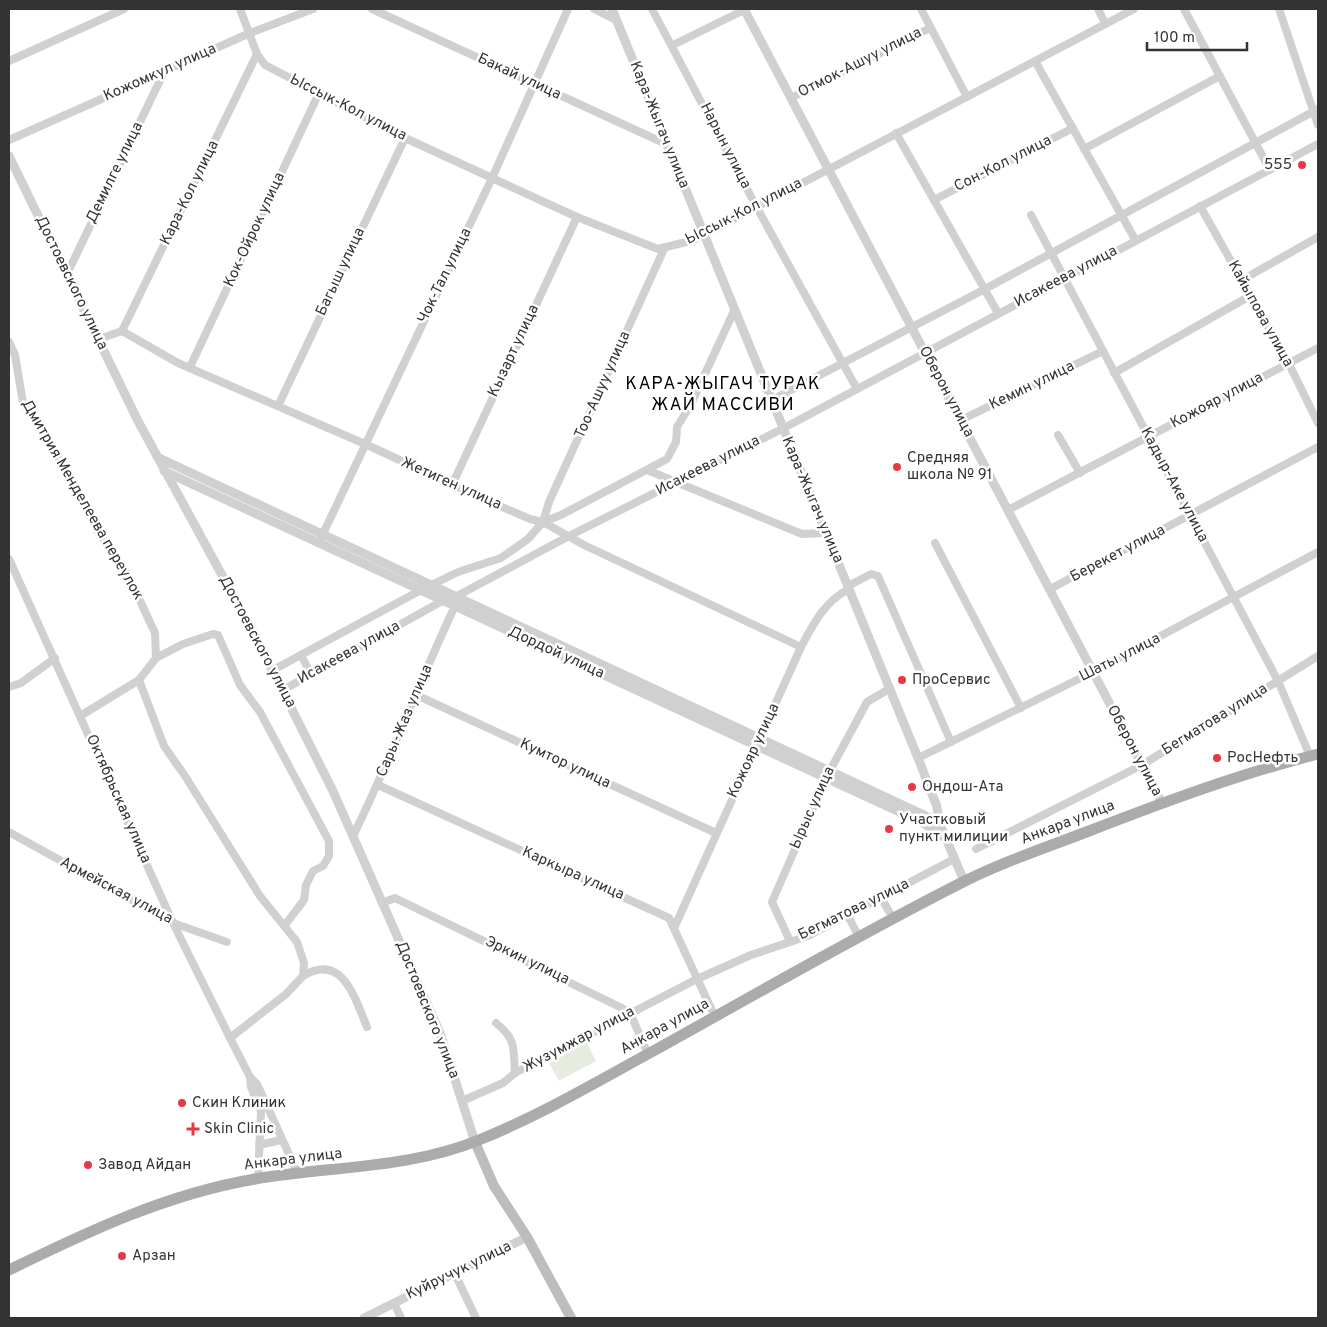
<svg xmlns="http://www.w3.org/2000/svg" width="1327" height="1327" viewBox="0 0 1327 1327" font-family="Overpass,sans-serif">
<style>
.green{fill:#e6ecdf}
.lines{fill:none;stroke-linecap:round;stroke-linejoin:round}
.minor{stroke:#d0d0d0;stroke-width:8}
.tertiary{stroke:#d0d0d0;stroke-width:9}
.secondary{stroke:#bdbdbd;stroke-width:10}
.primary{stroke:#ababab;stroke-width:11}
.poi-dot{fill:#e63946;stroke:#fff;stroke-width:2}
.labels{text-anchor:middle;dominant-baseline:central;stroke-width:5;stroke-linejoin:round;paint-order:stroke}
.street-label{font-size:15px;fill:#333;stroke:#fff}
.poi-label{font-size:15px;fill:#333;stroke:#fff;text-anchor:start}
.quarter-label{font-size:18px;letter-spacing:1px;fill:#000;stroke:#fff}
</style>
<rect width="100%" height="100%" fill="#fff"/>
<path class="green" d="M587 1043 596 1061 559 1081 549 1063Z"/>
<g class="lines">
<g class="minor">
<path d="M240 9 257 54 265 65 405 138 577 217 658 249 694 240 1134 9"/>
<path d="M372 9 666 144"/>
<path d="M594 9 616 20"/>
<path d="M652 9 756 206 857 389"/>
<path d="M921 9 967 97"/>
<path d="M1098 9 1105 23"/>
<path d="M1184 9 1270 170"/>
<path d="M1279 9 1318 125"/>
<path d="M673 45 746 9"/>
<path d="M9 61 124 9"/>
<path d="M1035 61 1136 241"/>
<path d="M791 98 930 28"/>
<path d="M896 133 998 313"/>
<path d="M9 140 250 33 313 9"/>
<path d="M1084 149 1220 76"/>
<path d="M934 200 1073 128"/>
<path d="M1200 206 1289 364 1318 423"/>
<path d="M1031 215 1278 681 1310 756"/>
<path d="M67 274 164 72"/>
<path d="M1242 280 1318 237"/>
<path d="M122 331 257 54"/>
<path d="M99 339 122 331 178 363 365 444 486 500 530 519 543 522 584 545 801 647"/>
<path d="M9 342 15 355 23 403 51 445 99 533 128 575 155 633 156 658"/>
<path d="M190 367 319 93"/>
<path d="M1114 373 1250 296"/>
<path d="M770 401 985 289 1318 109"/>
<path d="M278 406 405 138"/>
<path d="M961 420 1103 351"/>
<path d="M1058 435 1080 473"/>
<path d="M647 470 802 534 826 533"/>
<path d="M452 485 577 217"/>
<path d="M1008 510 1318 348"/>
<path d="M543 522 549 502 664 249"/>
<path d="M321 538 492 178 568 9"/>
<path d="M935 543 1021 708"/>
<path d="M9 559 173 923 230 1038 250 1077 257 1084 298 1174"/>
<path d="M848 586 871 574 878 576 951 742"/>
<path d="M1050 589 1318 447"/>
<path d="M302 657 311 674"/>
<path d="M273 670 421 590 458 572 501 558 528 539 543 522 561 515 667 459 676 442 677 427 691 404 734 311"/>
<path d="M139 680 164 746 185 776 260 896 297 942 304 963 303 976 286 994 230 1038"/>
<path d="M9 687 21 683 55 658"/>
<path d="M283 690 444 600 457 596 569 536 782 429 1318 144"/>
<path d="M414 694 716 833"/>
<path d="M80 716 139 680 156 658 183 644 213 634 218 635 240 685 260 712 329 841V856L323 866 313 871 306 885 304 900 285 925"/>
<path d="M918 758 1093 672 1318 552"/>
<path d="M378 785 669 918 715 1017"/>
<path d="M9 832 173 923 227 942"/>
<path d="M353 836C390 761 419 682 455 606"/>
<path d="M976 849 1142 765 1318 656"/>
<path d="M881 898 893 918"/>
<path d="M382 903 395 898 620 1007 630 1013 648 1054"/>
<path d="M848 916 859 937"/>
<path d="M675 926 801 647C814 623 824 602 849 589"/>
<path d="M790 941 772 902 826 778 867 702 889 689"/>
<path d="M303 976C343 952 355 999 367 1027"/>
<path d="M496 1023C517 1040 513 1048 515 1073"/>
<path d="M250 1077 251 1087 261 1111 258 1178"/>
<path d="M462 1101 503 1083 515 1073 697 979 751 955 808 936 954 859"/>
<path d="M259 1145 281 1140"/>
<path d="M455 1274 476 1318"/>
<path d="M394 1303 401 1318"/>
</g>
<g class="tertiary">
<path d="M612 9 918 758 937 807 939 822 964 881"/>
<path d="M744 9 1162 803"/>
<path d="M9 156 138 421 253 632 332 789 440 1033 475 1142"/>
<path d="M157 457 939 822"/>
<path d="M164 471 923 823 944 837"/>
<path d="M364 1318 527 1237"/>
</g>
<path class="secondary" d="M475 1142 494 1186 527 1237 571 1318"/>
<path class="primary" d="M9 1270C89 1231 167 1194 255 1179 329 1166 409 1169 479 1140 541 1115 598 1081 657 1049 756 994 855 937 957 885 999 863 1045 848 1089 831 1164 802 1239 774 1318 754"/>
</g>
<g class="poi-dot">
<circle cx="1302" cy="165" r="5"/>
<circle cx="897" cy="467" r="5"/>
<circle cx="902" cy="680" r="5"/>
<circle cx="1217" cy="758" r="5"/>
<circle cx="912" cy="787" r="5"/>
<circle cx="889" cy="829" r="5"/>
<circle cx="182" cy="1103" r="5"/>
<path d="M190.5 1121.5h5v5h5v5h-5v5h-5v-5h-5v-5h5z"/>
<circle cx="88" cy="1165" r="5"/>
<circle cx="122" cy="1256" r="5"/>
</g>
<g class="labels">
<g class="street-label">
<text transform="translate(860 63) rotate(-27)">Отмок-Ашуу улица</text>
<text transform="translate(160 73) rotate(-24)">Кожомкул улица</text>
<text transform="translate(519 77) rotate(25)">Бакай улица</text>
<text transform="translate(348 108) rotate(27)">Ыссык-Кол улица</text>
<text transform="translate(659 125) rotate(68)">Кара-Жыгач улица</text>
<text transform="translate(725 146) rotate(63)">Нарын улица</text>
<text transform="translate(1003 164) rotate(-27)">Сон-Кол улица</text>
<text transform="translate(115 173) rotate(-64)">Демилге улица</text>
<text transform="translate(190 193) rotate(-64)">Кара-Кол улица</text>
<text transform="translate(744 212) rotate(-27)">Ыссык-Кол улица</text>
<text transform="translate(255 230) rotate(-65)">Кок-Ойрок улица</text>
<text transform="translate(341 272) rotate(-65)">Багыш улица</text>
<text transform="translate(445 276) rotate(-64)">Чок-Тал улица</text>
<text transform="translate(1066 277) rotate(-28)">Исакеева улица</text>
<text transform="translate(71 283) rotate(64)">Достоевского улица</text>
<text transform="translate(1260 314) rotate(61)">Кайыпова улица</text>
<text transform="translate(514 351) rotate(-65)">Кызарт улица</text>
<text transform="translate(603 385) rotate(-66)">Тоо-Ашуу улица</text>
<text transform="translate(1032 386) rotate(-26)">Кемин улица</text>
<text transform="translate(946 392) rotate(62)">Оберон улица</text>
<text transform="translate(1217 401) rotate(-28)">Кожояр улица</text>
<text transform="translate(708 466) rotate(-27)">Исакеева улица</text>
<text transform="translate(451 484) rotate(24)">Жетиген улица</text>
<text transform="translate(1174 485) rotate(62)">Кадыр-Аке улица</text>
<text transform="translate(82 500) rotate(60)">Дмитрия Менделеева переулок</text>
<text transform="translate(812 500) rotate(67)">Кара-Жыгач улица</text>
<text transform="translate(1118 554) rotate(-28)">Берекет улица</text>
<text transform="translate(257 642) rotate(62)">Достоевского улица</text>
<text transform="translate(349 653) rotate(-29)">Исакеева улица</text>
<text transform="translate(556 653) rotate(25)">Дордой улица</text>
<text transform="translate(1120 658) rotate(-27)">Шаты улица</text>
<text transform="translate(1215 720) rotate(-32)">Бегматова улица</text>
<text transform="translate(405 721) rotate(-67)">Сары-Жаз улица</text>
<text transform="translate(754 751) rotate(-65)">Кожояр улица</text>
<text transform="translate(1134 751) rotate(62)">Оберон улица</text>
<text transform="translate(565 764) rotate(25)">Кумтор улица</text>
<text transform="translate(118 799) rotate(66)">Октябрьская улица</text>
<text transform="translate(813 808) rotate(-66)">Ырыс улица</text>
<text transform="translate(1068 823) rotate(-21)">Анкара улица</text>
<text transform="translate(573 874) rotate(24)">Каркыра улица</text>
<text transform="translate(116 891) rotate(28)">Армейская улица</text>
<text transform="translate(854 910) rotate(-26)">Бегматова улица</text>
<text transform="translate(527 961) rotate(26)">Эркин улица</text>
<text transform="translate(427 1010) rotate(68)">Достоевского улица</text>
<text transform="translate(665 1027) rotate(-29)">Анкара улица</text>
<text transform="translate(579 1040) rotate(-28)">Жузумжар улица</text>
<text transform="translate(293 1160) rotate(-7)">Анкара улица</text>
<text transform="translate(459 1271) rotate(-26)">Куйручук улица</text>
</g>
<g class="poi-label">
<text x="1292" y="165" text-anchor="end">555</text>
<text x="907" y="458">Средняя<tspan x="907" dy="17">школа № 91</tspan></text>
<text x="912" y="680">ПроСервис</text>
<text x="1227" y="758">РосНефть</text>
<text x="922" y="787">Ондош-Ата</text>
<text x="899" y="820">Участковый<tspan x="899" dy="17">пункт милиции</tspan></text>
<text x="192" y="1103">Скин Клиник</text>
<text x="204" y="1129">Skin Clinic</text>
<text x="98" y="1165">Завод Айдан</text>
<text x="132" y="1256">Арзан</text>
</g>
<g class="quarter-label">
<text x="723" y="384">КАРА-ЖЫГАЧ ТУРАК<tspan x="723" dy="21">ЖАЙ МАССИВИ</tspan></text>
</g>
</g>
<rect width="1327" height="1327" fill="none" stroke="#333333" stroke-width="20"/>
<path d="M1147 42v8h100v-8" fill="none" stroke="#333333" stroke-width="2.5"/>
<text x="1154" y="42" font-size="15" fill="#333333" stroke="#ffffff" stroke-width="4" paint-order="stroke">100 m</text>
</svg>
